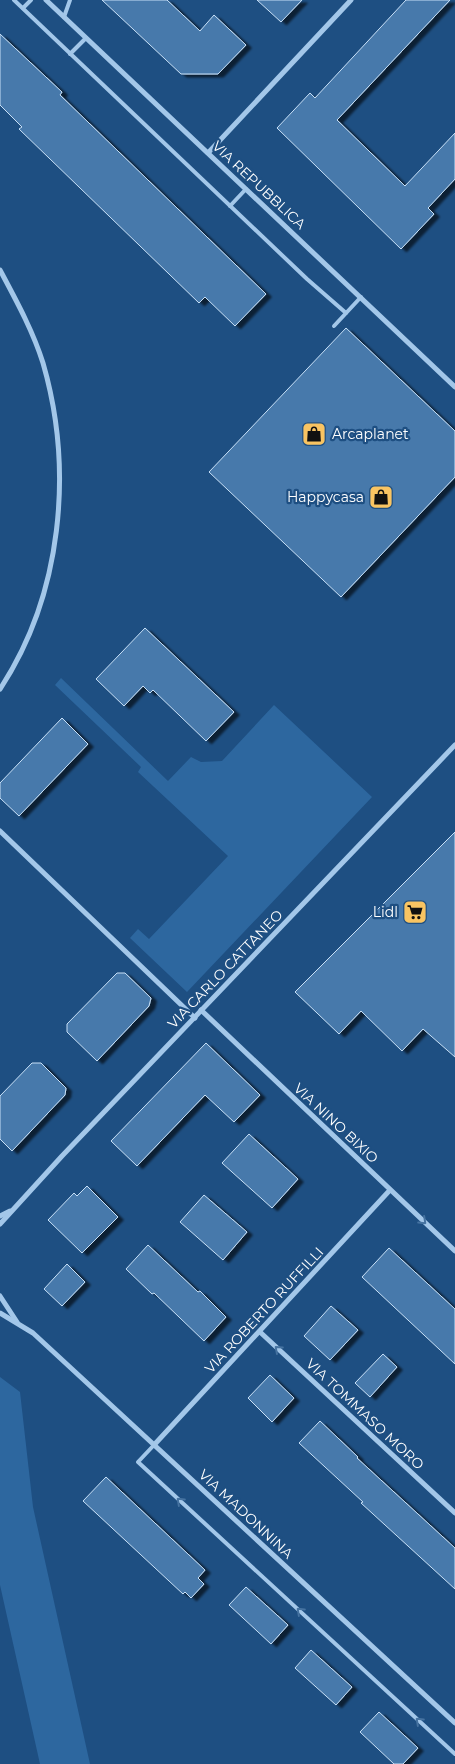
<svg xmlns="http://www.w3.org/2000/svg" width="455" height="1764" viewBox="0 0 455 1764" font-family="Montserrat,sans-serif">
<style>
.green{fill:#2d679f}
.building{fill:#4679ab;stroke:#c8e0f7;filter:url(#shadow)}
.lines{fill:none;stroke-linecap:round;stroke-linejoin:round}
.lane{stroke:#a3c7e9;stroke-width:4}
.street{stroke:#a3c7e9;stroke-width:5}
.oneway{stroke:#4673a1}
.labels{text-anchor:middle;dominant-baseline:central;stroke-width:4.5;stroke-linejoin:round;paint-order:stroke}
.street-label{font-size:14px;fill:#fff;stroke:#1e4f82}
.poi-label{font-size:14px;fill:#fff;stroke:#1e4f82;text-anchor:end}
</style>
<defs>
<filter id="shadow"><feDropShadow dx="5.5" dy="3" stdDeviation="1" flood-color="#0009"/></filter>
</defs>
<rect width="100%" height="100%" fill="#1e4f82"/>
<g class="green">
<path d="M61 678 168 781 191 757 201 762 222 761 274 705 372 797 187 992 130 938 138 929 149 939 228 856 138 772 141 767 55 685Z"/>
<path d="M0 1377 20 1392 33 1507 90 1764H40L0 1585Z"/>
</g>
<g class="building">
<path d="M102 0H167L200 31 214 15 246 45 218 74H181Z"/>
<path d="M257 0H302L281 22Z"/>
<path d="M406 0H450L337 120 405 186 455 133V179L428 208 434 214 401 249 277 128 310 93 315 98Z"/>
<path d="M0 34 62 92 60 95 266 294 235 326 205 297 199 303 19 129 22 127 0 105Z"/>
<path d="M346 328 455 431V477L341 597 209 472Z"/>
<path d="M145 628 234 712 206 741 153 690 150 693 143 686 124 706 96 679Z"/>
<path d="M62 718 88 744 19 816 0 798V783Z"/>
<path d="M455 832V1057L423 1029 402 1051 361 1011 339 1034 295 992Z"/>
<path d="M117 973H125L151 998 149 1006 97 1061 67 1032V1024Z"/>
<path d="M206 1043 260 1095 234 1122 205 1095 137 1166 111 1141Z"/>
<path d="M32 1063H41L66 1088 65 1095 12 1151 0 1139V1096Z"/>
<path d="M249 1134 298 1179 272 1208 222 1163Z"/>
<path d="M87 1186 118 1217 82 1253 48 1220 74 1193 77 1196Z"/>
<path d="M204 1195 247 1232 223 1260 180 1222Z"/>
<path d="M148 1245 198 1292 200 1291 226 1317 204 1341 154 1293 152 1294 126 1269Z"/>
<path d="M389 1248 455 1309V1364L362 1277Z"/>
<path d="M67 1264 85 1282 62 1306 44 1289Z"/>
<path d="M331 1306 358 1330 330 1360 304 1336Z"/>
<path d="M383 1354 397 1367 370 1397 355 1383Z"/>
<path d="M270 1375 294 1398 272 1422 248 1398Z"/>
<path d="M320 1421 358 1457 357 1458 455 1548V1589L361 1503 363 1502 299 1443Z"/>
<path d="M106 1477 205 1570 198 1578 204 1584 191 1598 185 1592 183 1594 83 1501Z"/>
<path d="M246 1587 288 1625 271 1644 229 1605Z"/>
<path d="M311 1650 352 1687 336 1705 295 1668Z"/>
<path d="M379 1712 418 1748 403 1764H394L360 1732Z"/>
</g>
<g class="lines">
<g class="lane">
<path d="M14 0 307 279 346 313"/>
<path d="M23 8 31 0"/>
<path d="M64 17 70 0"/>
<path d="M70 54 86 38"/>
<path d="M230 206 246 189"/>
<path d="M334 326 361 297"/>
<path d="M154 1445 138 1462 455 1754"/>
</g>
<g class="street">
<path d="M46 0 455 387"/>
<path d="M208 153 351 0"/>
<path d="M0 270C16 300 33 331 43 363 74 470 62 595 0 689"/>
<path d="M0 831 195 1018"/>
<path d="M201 1010 455 1251"/>
<path d="M0 1216 10 1211"/>
<path d="M0 1224 62 1156 455 745"/>
<path d="M0 1296 17 1322"/>
<path d="M0 1313 33 1333 455 1723"/>
<path d="M260 1332 455 1513"/>
<path d="M154 1445 390 1190"/>
</g>
</g>
<defs><path id="oneway-chevron" d="M-2-3.5L2.5 0L-2 3.5" fill="none" stroke-width="1.6" stroke-linecap="round" stroke-linejoin="round" transform="scale(1.25)"/></defs>
<g class="oneway">
<use href="#oneway-chevron" transform="translate(423 1221) rotate(43)"/>
<use href="#oneway-chevron" transform="translate(278 1349) rotate(-138)"/>
<use href="#oneway-chevron" transform="translate(180 1501) rotate(-137)"/>
<use href="#oneway-chevron" transform="translate(300 1611) rotate(-137)"/>
<use href="#oneway-chevron" transform="translate(419 1721) rotate(-137)"/>
</g>
<defs>
<g id="shop-square" transform="scale(1.25)"><rect x="-9" y="-9" width="18" height="18" rx="4" fill="#f9c462" stroke="#1e4f82"/><path d="M-5-2.5h2.3a2.7 3.5 0 0 1 5.4 0H5L5.5 6h-11ZM-1.5-2.5h3a1.5 2.3 0 0 0-3 0Z" fill="#111"/></g>
<g id="supermarket-square" transform="scale(1.25)"><rect x="-9" y="-9" width="18" height="18" rx="4" fill="#f9c462" stroke="#1e4f82"/><path d="M-6-5.5h2.5l.6 2H6L4.5 2H-2.5L-4.4-4H-6ZM-1.5 3.2a1.3 1.3 0 1 0 .1 0ZM3 3.2a1.3 1.3 0 1 0 .1 0Z" fill="#111"/></g>
</defs>
<g fill-rule="evenodd">
<use href="#shop-square" x="314" y="434"/>
<use href="#shop-square" x="381" y="497"/>
<use href="#supermarket-square" x="415" y="912"/>
</g>
<g class="labels">
<g class="street-label">
<text transform="translate(259 185) rotate(43)">VIA REPUBBLICA</text>
<text transform="translate(225 969) rotate(-46)">VIA CARLO CATTANEO</text>
<text transform="translate(336 1123) rotate(43)">VIA NINO BIXIO</text>
<text transform="translate(264 1310) rotate(-47)">VIA ROBERTO RUFFILLI</text>
<text transform="translate(365 1414) rotate(43)">VIA TOMMASO MORO</text>
<text transform="translate(246 1514) rotate(43)">VIA MADONNINA</text>
</g>
<g class="poi-label">
<text x="332" y="434" text-anchor="start">Arcaplanet</text>
<text x="364" y="497">Happycasa</text>
<text x="398" y="912">Lidl</text>
</g>
</g>
</svg>
